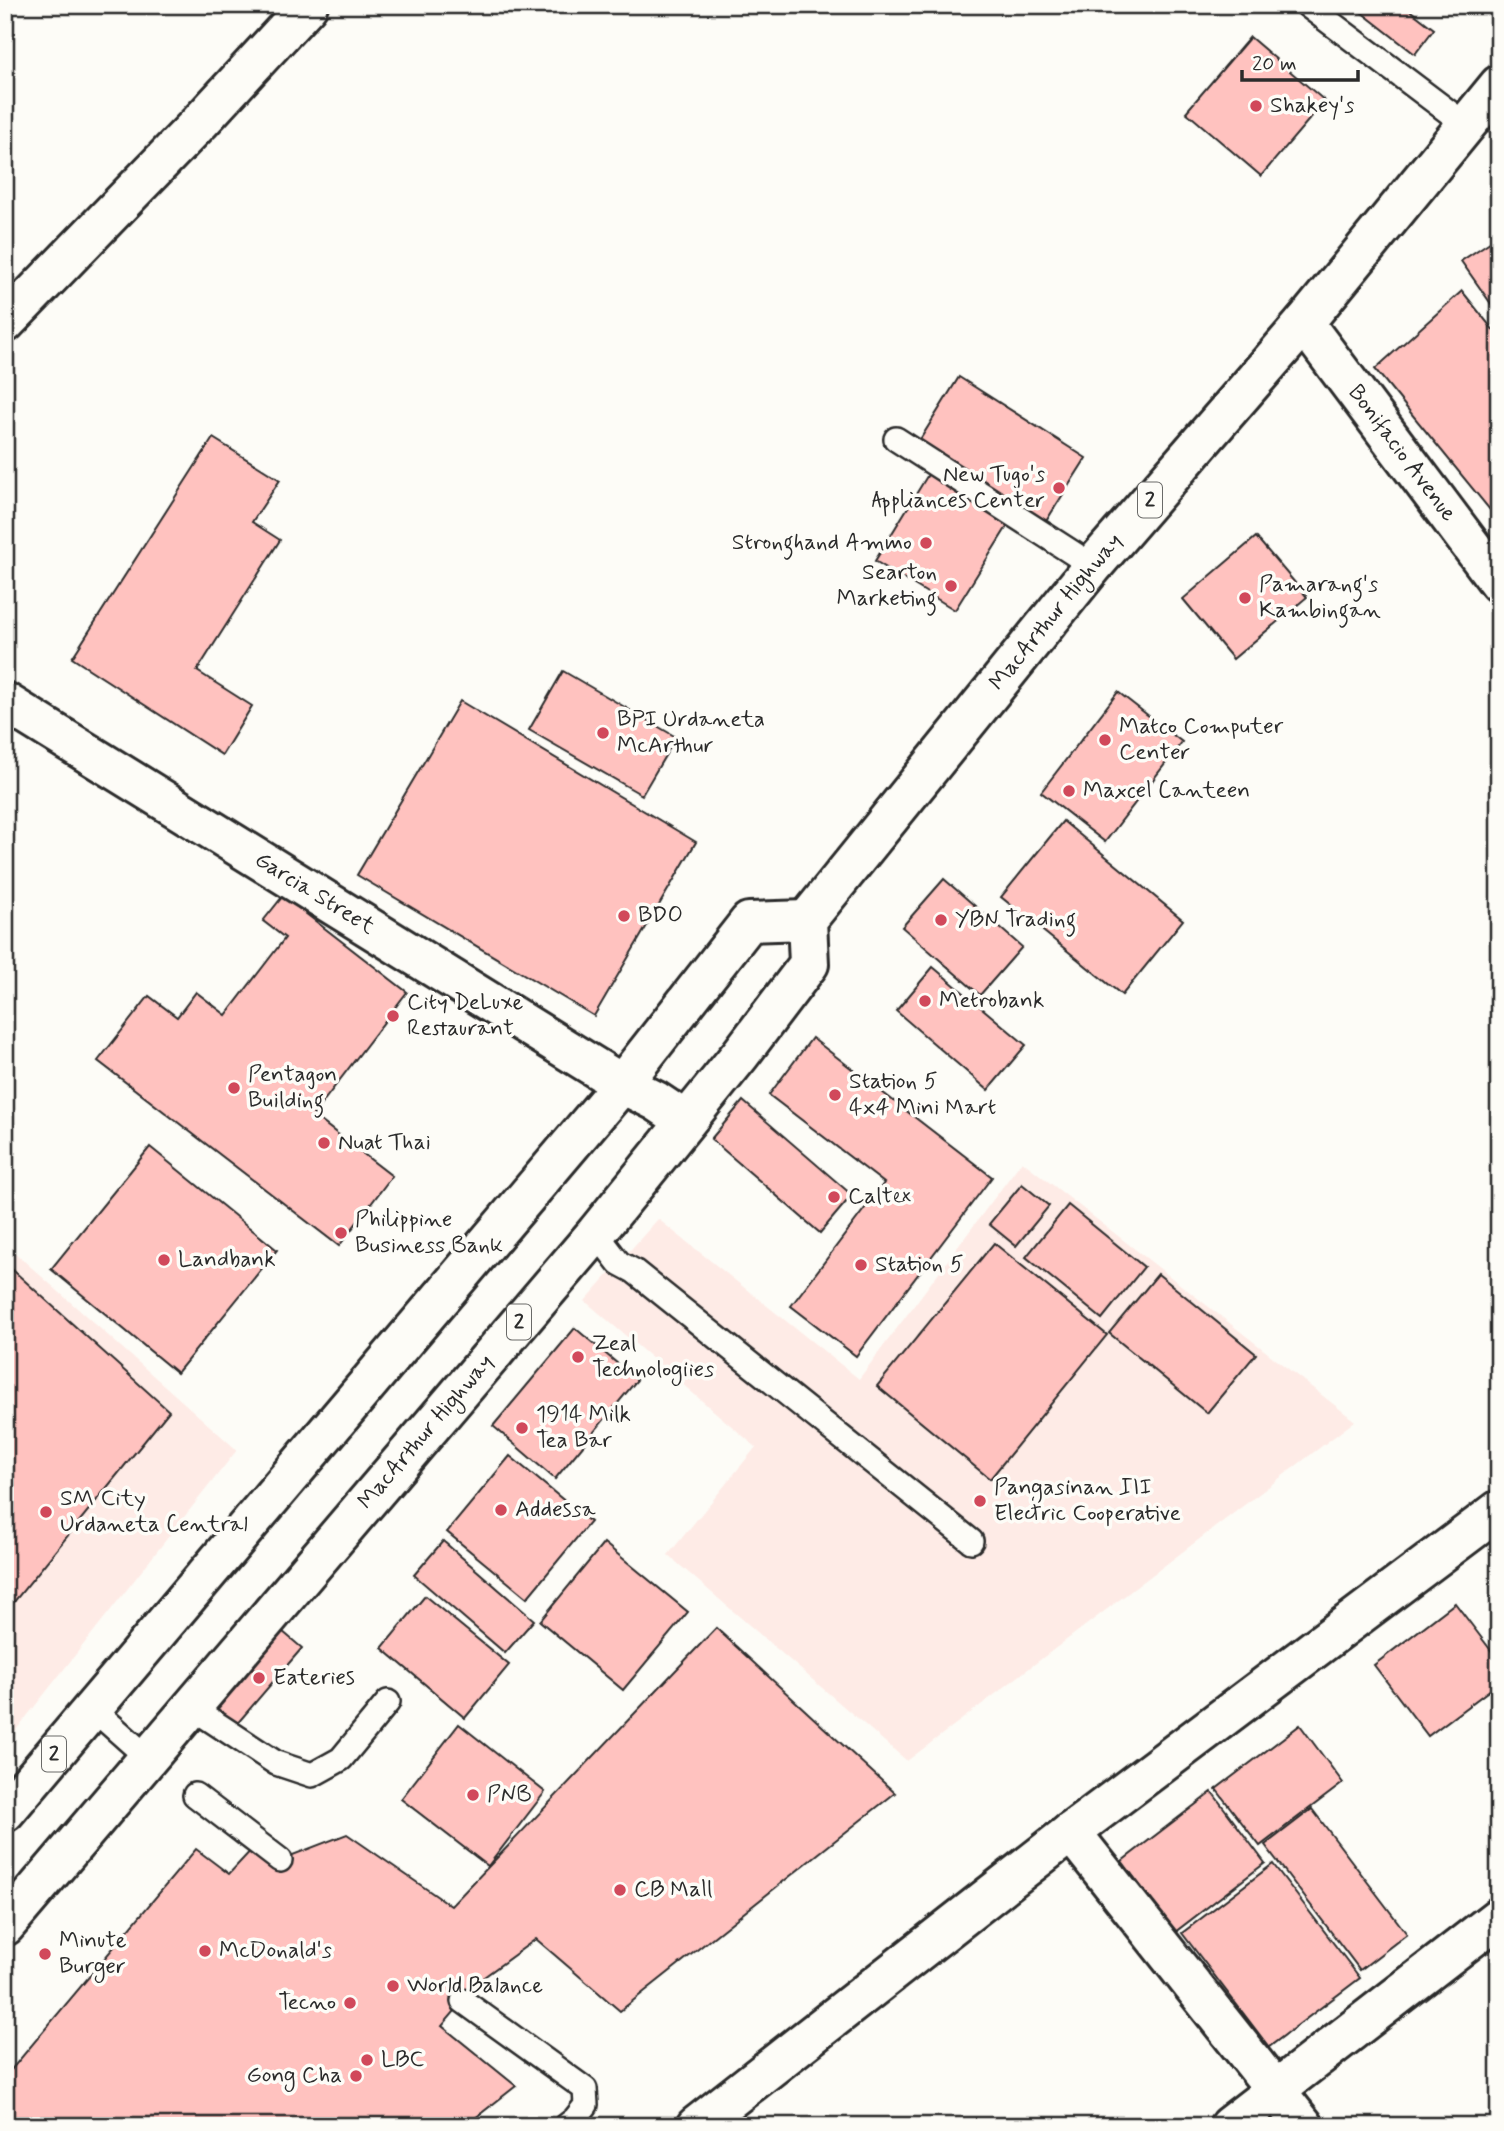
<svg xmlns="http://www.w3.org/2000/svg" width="1504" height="2131" viewBox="0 0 1504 2131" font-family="Mynerve,sans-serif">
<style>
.built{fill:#feebe6}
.building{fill:#ffc2bf;stroke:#2b2b2b;stroke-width:2}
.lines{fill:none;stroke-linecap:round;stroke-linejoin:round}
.service-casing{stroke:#2b2b2b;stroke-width:28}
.minor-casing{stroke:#2b2b2b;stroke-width:44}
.tertiary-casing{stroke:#2b2b2b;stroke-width:44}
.primary-casing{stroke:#2b2b2b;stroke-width:44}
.service{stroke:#fdfcf7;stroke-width:23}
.minor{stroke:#fdfcf7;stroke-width:38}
.tertiary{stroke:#fdfcf7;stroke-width:38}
.primary{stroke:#fdfcf7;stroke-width:38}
.poi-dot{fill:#d1495b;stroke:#fdfcf7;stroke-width:2.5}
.labels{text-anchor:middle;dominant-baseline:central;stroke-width:7;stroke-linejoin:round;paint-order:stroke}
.shield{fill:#fdfcf7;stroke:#6a6a68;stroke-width:2}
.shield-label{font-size:21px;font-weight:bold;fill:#2b2b2b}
.poi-label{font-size:23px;fill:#2b2b2b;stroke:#fdfcf7;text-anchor:start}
.street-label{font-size:23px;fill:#2b2b2b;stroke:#fdfcf7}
</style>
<rect width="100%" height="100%" fill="#fdfcf7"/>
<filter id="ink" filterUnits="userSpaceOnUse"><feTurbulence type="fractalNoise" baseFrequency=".0143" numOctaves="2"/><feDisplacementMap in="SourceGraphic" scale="14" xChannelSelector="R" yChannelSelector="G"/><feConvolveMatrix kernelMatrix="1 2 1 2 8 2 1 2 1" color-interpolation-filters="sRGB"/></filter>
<g filter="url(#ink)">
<g class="built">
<path d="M1022 1161 1355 1421 907 1761 668 1555 756 1447 585 1301 658 1219 859 1379Z"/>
<path d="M5 1244 237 1450 5 1744Z"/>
</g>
<g class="building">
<path d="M1352 5H1403L1434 29 1415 54Z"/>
<path d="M1250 37 1325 101 1261 176 1186 112Z"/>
<path d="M1499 236V315L1461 261Z"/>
<path d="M1462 291 1499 337V521L1375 369Z"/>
<path d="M959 377 1086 458 1043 526 916 446Z"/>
<path d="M213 438 280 480 252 522 280 540 197 671 252 706 222 755 72 658Z"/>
<path d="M932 468 1013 517 955 610 875 561Z"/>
<path d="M1256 537 1307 597 1233 659 1183 599Z"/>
<path d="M563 671 676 737 642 795 529 730Z"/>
<path d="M1118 692 1182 742 1105 842 1041 792Z"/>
<path d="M460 701 696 842 594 1016 357 875Z"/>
<path d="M1063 821 1183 920 1122 995 1001 897Z"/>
<path d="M944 879 1022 947 980 995 902 927Z"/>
<path d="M283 896 407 992 313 1115 392 1176 339 1246 98 1061 149 996 177 1017 196 992 226 1015 285 938 263 921Z"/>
<path d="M933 967 1026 1045 988 1090 896 1011Z"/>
<path d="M812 1038 992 1177 856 1356 791 1306 884 1183 769 1095Z"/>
<path d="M743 1101 852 1195 820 1233 711 1139Z"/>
<path d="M150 1147 277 1250 177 1373 51 1269Z"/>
<path d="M1022 1184 1049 1206 1016 1246 989 1224Z"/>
<path d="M1068 1205 1144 1267 1102 1319 1026 1257Z"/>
<path d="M994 1243 1107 1335 990 1479 877 1386Z"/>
<path d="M5 1263 169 1411 5 1613Z"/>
<path d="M1158 1274 1256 1354 1207 1413 1109 1333Z"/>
<path d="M575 1328 637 1380 555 1479 493 1426Z"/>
<path d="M510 1456 590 1522 527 1598 447 1532Z"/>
<path d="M443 1541 534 1620 505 1653 414 1575Z"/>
<path d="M604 1543 688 1612 623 1690 540 1621Z"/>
<path d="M425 1596 509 1665 465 1718 382 1648Z"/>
<path d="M1455 1603 1499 1661V1683L1428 1736 1374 1665Z"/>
<path d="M716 1628 895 1793 620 2011 536 1939 484 1977 442 2026 516 2086 465 2126H5V2077L196 1849 229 1874 254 1847 280 1860 347 1834 451 1906Z"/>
<path d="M282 1631 302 1648 236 1725 216 1708Z"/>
<path d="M459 1724 545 1792 488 1866 401 1799Z"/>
<path d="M1300 1725 1343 1783 1260 1846 1216 1789Z"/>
<path d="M1212 1792 1265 1863 1175 1932 1122 1861Z"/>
<path d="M1312 1809 1407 1934 1360 1970 1265 1845Z"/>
<path d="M1273 1864 1360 1978 1269 2047 1182 1933Z"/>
</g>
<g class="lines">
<g class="service-casing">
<g id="service">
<path d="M1307 5 1466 125"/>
<path d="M896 439 1093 566"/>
<path d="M596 1233 619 1263 634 1271 971 1541"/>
<path d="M191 1707 276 1763 312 1775 341 1759 388 1702"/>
<path d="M92 1708 148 1758"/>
<path d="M195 1795 280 1860"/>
<path d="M463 2001 585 2089 586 2105 575 2119 566 2126"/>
</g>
</g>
<g class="minor-casing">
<g id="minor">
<path d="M5 323 200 122 308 5"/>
<path id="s1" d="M5 702 622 1084 656 1101 686 1121"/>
<path d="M1071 1832 1304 2126"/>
<path d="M696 2126 1071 1832 1499 1510"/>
<path d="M1229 2126 1499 1917"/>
</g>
</g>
<g class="tertiary-casing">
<g id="tertiary">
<path id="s2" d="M1304 323 1499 583"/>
</g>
</g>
<g class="primary-casing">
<g id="primary">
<path d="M5 1812 622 1084 749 922 807 920"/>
<path id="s3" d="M5 1926 596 1233 740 1055 809 964 807 920 1093 566 1304 323 1499 85"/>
</g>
</g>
<use href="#service" class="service"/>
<use href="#minor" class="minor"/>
<use href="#tertiary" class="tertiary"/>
<use href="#primary" class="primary"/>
</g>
</g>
<g class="poi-dot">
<circle cx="1256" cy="106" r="7"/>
<circle cx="1059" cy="488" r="7"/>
<circle cx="926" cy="543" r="7"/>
<circle cx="951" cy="586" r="7"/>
<circle cx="1245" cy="598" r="7"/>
<circle cx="603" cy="733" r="7"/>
<circle cx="1105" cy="740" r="7"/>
<circle cx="1069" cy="791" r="7"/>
<circle cx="624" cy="916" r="7"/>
<circle cx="941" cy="920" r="7"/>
<circle cx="925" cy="1001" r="7"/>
<circle cx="393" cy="1016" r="7"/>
<circle cx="234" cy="1088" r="7"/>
<circle cx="835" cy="1095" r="7"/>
<circle cx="324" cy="1143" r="7"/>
<circle cx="834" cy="1197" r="7"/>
<circle cx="341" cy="1233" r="7"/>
<circle cx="164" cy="1260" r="7"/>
<circle cx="861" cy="1265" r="7"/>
<circle cx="578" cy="1357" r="7"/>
<circle cx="522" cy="1428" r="7"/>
<circle cx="980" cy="1501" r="7"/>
<circle cx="501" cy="1510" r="7"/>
<circle cx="46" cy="1512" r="7"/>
<circle cx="259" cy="1678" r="7"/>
<circle cx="473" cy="1795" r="7"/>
<circle cx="620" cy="1890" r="7"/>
<circle cx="205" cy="1951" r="7"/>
<circle cx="45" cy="1954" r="7"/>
<circle cx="393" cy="1986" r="7"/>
<circle cx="350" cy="2003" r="7"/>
<circle cx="367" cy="2060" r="7"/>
<circle cx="356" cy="2076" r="7"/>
</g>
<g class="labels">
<g class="shield">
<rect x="1138" y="482.5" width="24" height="35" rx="5"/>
<rect x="507" y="1304.5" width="24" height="35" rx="5"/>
<rect x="42" y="1736.5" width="24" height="35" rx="5"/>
</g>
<g class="shield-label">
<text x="1150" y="500">2</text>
<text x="519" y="1322">2</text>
<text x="54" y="1754">2</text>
</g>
<g class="poi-label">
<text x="1270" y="106">Shakey's</text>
<text x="1045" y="475" text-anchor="end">New Tugo's<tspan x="1045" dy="26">Appliances Center</tspan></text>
<text x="912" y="543" text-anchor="end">Stronghand Ammo</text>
<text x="937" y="573" text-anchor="end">Searton<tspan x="937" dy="26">Marketing</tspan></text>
<text x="1259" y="585">Pamarang's<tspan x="1259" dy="26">Kambingan</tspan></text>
<text x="617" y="720">BPI Urdaneta<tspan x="617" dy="26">McArthur</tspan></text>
<text x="1119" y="727">Matco Computer<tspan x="1119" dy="26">Center</tspan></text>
<text x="1083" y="791">Maxcel Canteen</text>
<text x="638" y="916">BDO</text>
<text x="955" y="920">YBN Trading</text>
<text x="939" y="1001">Metrobank</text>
<text x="407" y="1003">City DeLuxe<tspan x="407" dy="26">Restaurant</tspan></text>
<text x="248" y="1075">Pentagon<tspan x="248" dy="26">Building</tspan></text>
<text x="849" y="1082">Station 5<tspan x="849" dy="26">4x4 Mini Mart</tspan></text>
<text x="338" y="1143">Nuat Thai</text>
<text x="848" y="1197">Caltex</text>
<text x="355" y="1220">Philippine<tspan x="355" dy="26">Business Bank</tspan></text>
<text x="178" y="1260">Landbank</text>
<text x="875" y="1265">Station 5</text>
<text x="592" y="1344">Zeal<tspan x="592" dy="26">Technologiies</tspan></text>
<text x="536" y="1415">1914 Milk<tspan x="536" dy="26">Tea Bar</tspan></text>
<text x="994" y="1488">Pangasinan III<tspan x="994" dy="26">Electric Cooperative</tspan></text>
<text x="60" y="1499">SM City<tspan x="60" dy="26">Urdaneta Central</tspan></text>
<text x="515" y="1510">Addessa</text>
<text x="273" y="1678">Eateries</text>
<text x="487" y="1795">PNB</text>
<text x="634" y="1890">CB Mall</text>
<text x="59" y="1941">Minute<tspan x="59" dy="26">Burger</tspan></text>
<text x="219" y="1951">McDonald's</text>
<text x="407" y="1986">World Balance</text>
<text x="336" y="2003" text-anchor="end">Tecno</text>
<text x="381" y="2060">LBC</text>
<text x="342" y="2076" text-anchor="end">Gong Cha</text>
</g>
<g class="street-label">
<text stroke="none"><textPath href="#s2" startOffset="163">Bonifacio Avenue</textPath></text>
<text stroke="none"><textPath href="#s3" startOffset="1694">MacArthur Highway</textPath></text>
<text stroke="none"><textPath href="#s1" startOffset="364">Garcia Street</textPath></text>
<text stroke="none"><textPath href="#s3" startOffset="649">MacArthur Highway</textPath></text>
</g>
</g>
<rect width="1504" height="2131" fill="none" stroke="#fdfcf7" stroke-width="28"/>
<rect x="14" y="14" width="1476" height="2103" fill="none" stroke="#2b2b2b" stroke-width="2.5" filter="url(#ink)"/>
<path d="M1242 70v10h116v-10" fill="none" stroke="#2b2b2b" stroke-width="3.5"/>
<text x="1252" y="70" font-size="21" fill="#2b2b2b" stroke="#fdfcf7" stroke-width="5" paint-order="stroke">20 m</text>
</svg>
